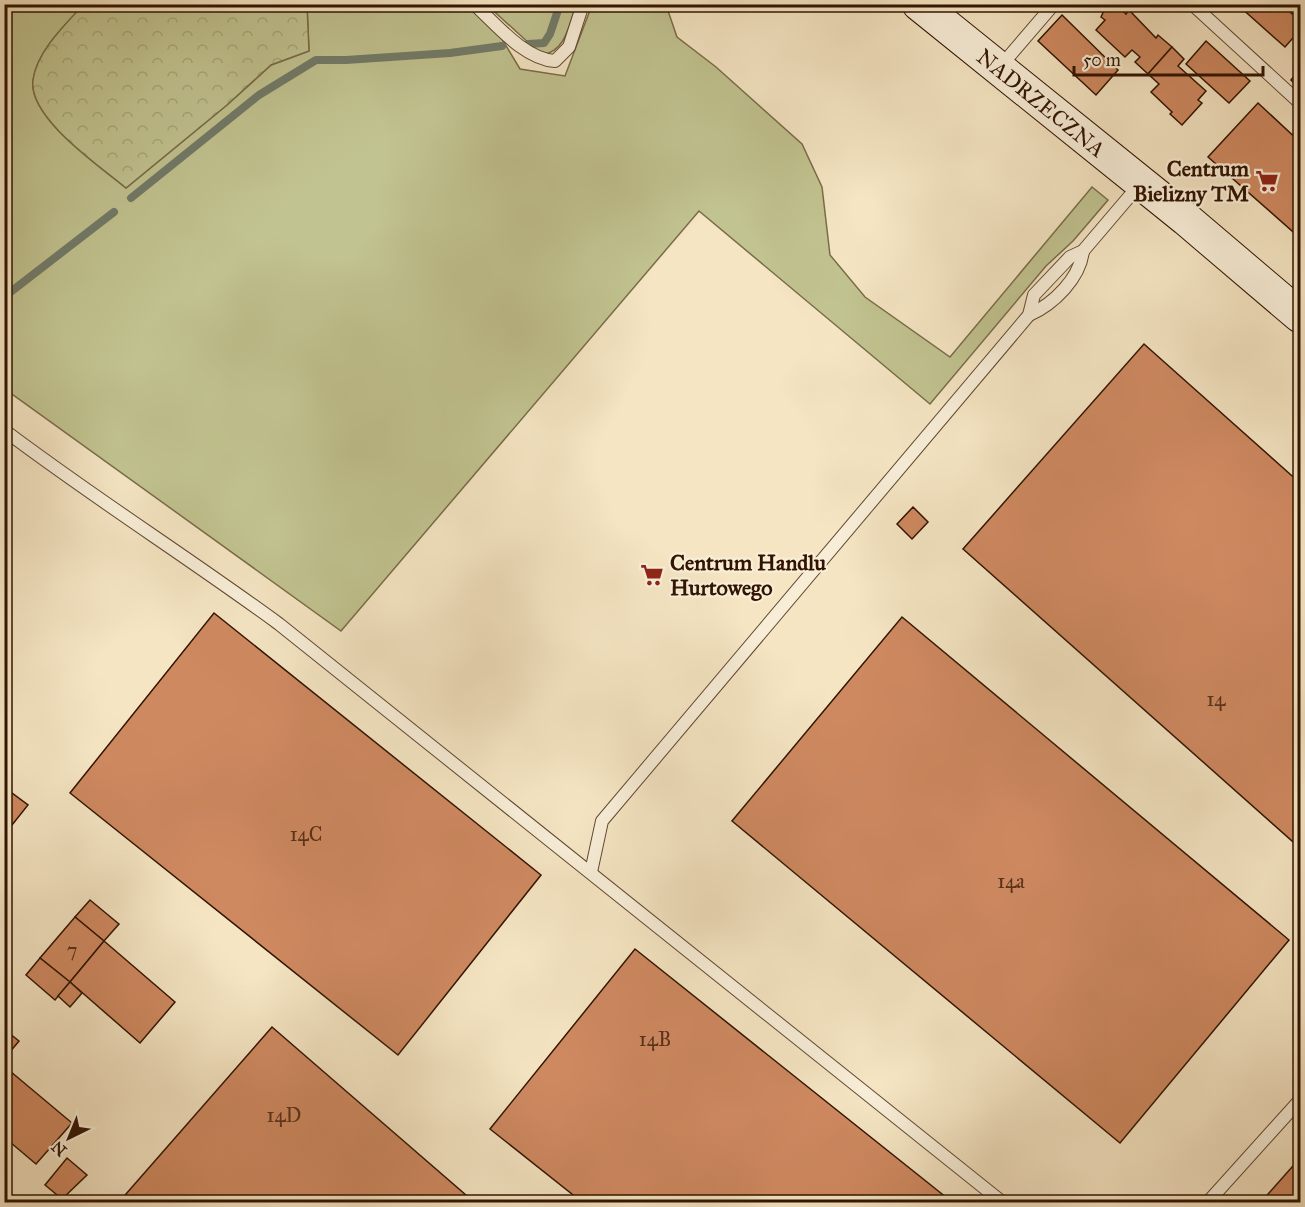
<svg xmlns="http://www.w3.org/2000/svg" width="1305" height="1207" viewBox="0 0 1305 1207" font-family="'IM FELL Great Primer',serif">
<style>
.grass{fill:#c1c390;stroke:#796c48;stroke-width:1.5}
.forest{fill:url(#forest-crowns);stroke:#796c48;stroke-width:1.5}
.lines{fill:none;stroke-linecap:round;stroke-linejoin:round}
.stream{stroke:#727b69;stroke-width:8}
.building{fill:#cf8961;stroke:#311400;stroke-width:1.5}
.lane-casing{stroke:#624831;stroke-width:14}
.secondary-casing{stroke:#311400;stroke-width:35}
.lane{stroke:#f8eed8;stroke-width:12}
.secondary{stroke:#f8eed8;stroke-width:33}
.labels{text-anchor:middle;dominant-baseline:central;stroke-width:4.5;stroke-linejoin:round;paint-order:stroke}
.number-label{font-size:20px;fill:#583118}
.street-label{font-size:22px;fill:#311400;stroke:#f8eed8}
.poi-label{font-size:22px;font-weight:bold;fill:#311400;stroke:#f8eed8;text-anchor:end}
</style>
<defs>
<pattern id="forest-crowns" width="20" height="18" patternUnits="userSpaceOnUse" patternTransform="scale(1.5)"><rect width="20" height="18" fill="#c1c390"/><path d="M2 6a3 3 0 1 1 6 0M12 15a3 3 0 1 1 6 0" fill="none" stroke="#a6a77a"/></pattern>
</defs>
<rect width="100%" height="100%" fill="#f5e5c3"/>
<filter id="stains"><feTurbulence type="fractalNoise" baseFrequency=".00333" numOctaves="4"/><feColorMatrix values="0 0 0 0 .2 0 0 0 0 .09 0 0 0 0 .02 0 0 0 .5 -.17"/></filter>
<radialGradient id="worn" r=".72"><stop offset=".6" stop-color="#630" stop-opacity="0"/><stop offset="1" stop-color="#630" stop-opacity=".3"/></radialGradient>
<g class="grass">
<path d="M5 5H84C65 25 37 51 33 80 28 118 100 166 126 188L227 105 271 65 309 51 307 5H468L496 29 520 69 565 76 592 5H666L677 37 716 67 802 144 822 187 830 255 865 297 950 357 1092 187 1108 200 1073 241 1046 266 930 404 699 211 341 631 5 389Z"/>
<path d="M487 5H576C569 25 566 51 542 55Z"/>
</g>
<path class="forest" d="M84 4 307 5 309 51 271 65 227 105 126 188C100 166 28 118 33 80 37 51 65 25 84 4Z"/>
<g class="lines">
<g class="stream">
<path d="M528 44 544 43 550 34 560 4"/>
<path d="M131 198 259 95 316 60H346L450 53 502 46"/>
<path d="M4 297 114 212"/>
</g>
</g>
<g class="building">
<path d="M1107 4H1116L1126 14 1129 10 1156 38 1158 35 1172 47 1148 74 1135 62 1140 57 1132 50 1125 57 1096 30 1105 20 1101 17Z"/>
<path d="M1241 4H1282L1292 14 1300 5V30L1285 47 1239 6Z"/>
<path d="M1062 15 1118 70 1096 95 1038 41Z"/>
<path d="M1206 41 1250 81 1229 103 1186 64Z"/>
<path d="M1172 47 1184 59 1178 66 1206 91 1198 100 1202 103 1182 125 1170 114 1172 112 1151 92 1159 84 1148 74Z"/>
<path d="M1300 69V89L1291 80Z"/>
<path d="M1258 103 1300 142V238L1208 157Z"/>
<path d="M1144 344 1300 483V848L963 549Z"/>
<path d="M913 507 928 522 912 539 897 524Z"/>
<path d="M214 613 541 875 398 1055 70 793Z"/>
<path d="M902 617 1289 940 1120 1143 732 821Z"/>
<path d="M4 787 28 805 4 835Z"/>
<path d="M90 900 119 924 104 941 75 917Z"/>
<path d="M75 917 104 941 70 982 40 958Z"/>
<path d="M104 941 175 1002 140 1043 70 982Z"/>
<path d="M635 949 952 1202H582L490 1129Z"/>
<path d="M40 958 70 982 55 1000 26 975Z"/>
<path d="M70 982 82 993 70 1007 58 996Z"/>
<path d="M272 1027 474 1202H119Z"/>
<path d="M4 1029 19 1041 4 1059Z"/>
<path d="M4 1066 72 1123 36 1164 4 1137Z"/>
<path d="M67 1158 87 1175 62 1199 45 1185Z"/>
<path d="M1300 1158V1202H1261Z"/>
</g>
<g class="lines">
<g class="lane-casing">
<g id="lane">
<path d="M474 4C496 24 524 59 555 61L569 47 583 4"/>
<path d="M1192 4 1300 103"/>
<path d="M1000 67 1054 4"/>
<path d="M1029 315C1054 304 1080 278 1083 251"/>
<path d="M4 430C94 498 189 558 279 624L1002 1202"/>
<path d="M591 872 602 821 1029 315 1034 295 1070 257 1083 251 1140 184"/>
<path d="M1208 1202 1300 1100"/>
</g>
</g>
<g class="secondary-casing">
<path id="secondary" d="M919 4 1186 219 1300 316"/>
</g>
<use href="#lane" class="lane"/>
<use href="#secondary" class="secondary"/>
</g>
<defs>
<g id="supermarket-bare" transform="scale(1.8)"><path d="M-6-5.5h2.5l.6 2H6L4.5 2H-2.5L-4.4-4H-6ZM-1.5 3.2a1.3 1.3 0 1 0 .1 0ZM3 3.2a1.3 1.3 0 1 0 .1 0Z" fill="#8f2418" stroke="#f8eed8" stroke-width="2.5" paint-order="stroke"/></g>
</defs>
<g fill-rule="evenodd">
<use href="#supermarket-bare" x="1267" y="181"/>
<use href="#supermarket-bare" x="652" y="575"/>
</g>
<g class="labels">
<g class="number-label">
<text x="1216" y="699">14</text>
<text x="306" y="834">14C</text>
<text x="1011" y="881">14a</text>
<text x="72" y="950">7</text>
<text x="655" y="1039">14B</text>
<text x="284" y="1115">14D</text>
</g>
<g class="street-label">
<text transform="translate(1041 103) rotate(39)">NADRZECZNA</text>
</g>
<g class="poi-label">
<text x="1249" y="168">Centrum<tspan x="1249" dy="25">Bielizny TM</tspan></text>
<text x="670" y="562" text-anchor="start">Centrum Handlu<tspan x="670" dy="25">Hurtowego</tspan></text>
</g>
</g>
<rect width="1305" height="1207" fill="none" stroke="#f5e5c3" stroke-width="24"/>
<rect x="6" y="6" width="1293" height="1195" fill="none" stroke="#311400" stroke-width="3"/>
<rect x="12" y="12" width="1281" height="1183" fill="none" stroke="#311400" stroke-width="1.5"/>
<g transform="translate(69 1138) rotate(223)" stroke="#f8eed8" stroke-width="4.5" paint-order="stroke">
<path d="M0-4.5L10 22L0 15L-10 22Z" fill="#311400"/>
<text y="-9" font-size="16" font-weight="bold" text-anchor="middle" fill="#311400">N</text>
</g>
<path d="M1074 66v9h189v-9" fill="none" stroke="#311400" stroke-width="3"/>
<text x="1083" y="66" font-size="18" fill="#311400" stroke="#f8eed8" stroke-width="4.5" paint-order="stroke">50 m</text>
<rect width="100%" height="100%" filter="url(#stains)"/>
<rect width="100%" height="100%" fill="url(#worn)"/>
</svg>
